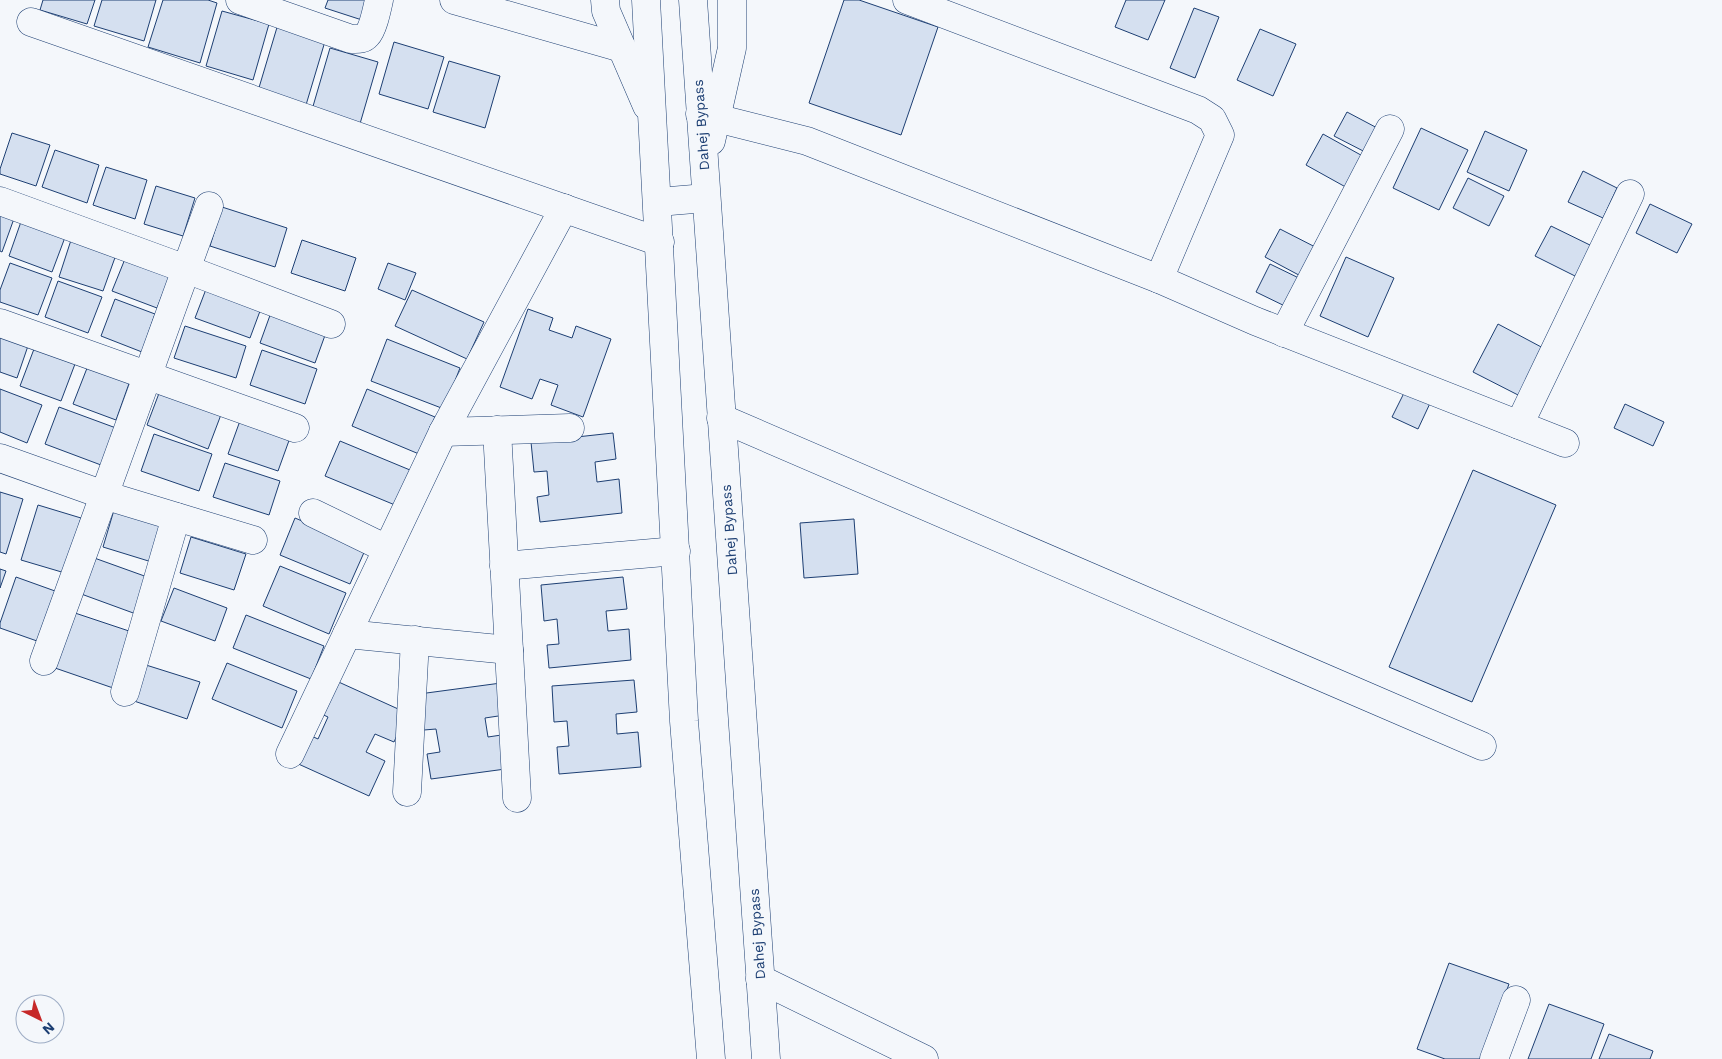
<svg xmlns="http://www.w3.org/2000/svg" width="1722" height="1059" viewBox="0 0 1722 1059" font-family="'Work Sans',sans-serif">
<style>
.building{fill:#d5e0f0;stroke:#1d3f73}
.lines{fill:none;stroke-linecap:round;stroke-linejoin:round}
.minor-casing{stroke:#1d3f73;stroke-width:29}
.highway-casing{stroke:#1d3f73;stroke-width:29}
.minor{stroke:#f4f7fb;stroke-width:28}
.highway{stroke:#f4f7fb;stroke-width:28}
.labels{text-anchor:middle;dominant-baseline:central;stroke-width:4;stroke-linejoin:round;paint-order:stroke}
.street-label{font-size:14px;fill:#1d3f73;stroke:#f4f7fb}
</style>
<rect width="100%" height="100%" fill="#f4f7fb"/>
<g class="building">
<path d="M43 0H95L87 24 40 10Z"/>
<path d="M102 0H156L144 41 94 26Z"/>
<path d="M163 0H208L217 3 200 63 148 47Z"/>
<path d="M328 0H372L365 21 325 8Z"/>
<path d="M844 0H859L938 27 901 135 809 103Z"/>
<path d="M1126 0H1165L1148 40 1115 27Z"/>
<path d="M1194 8 1219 17 1195 78 1170 68Z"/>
<path d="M222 11 269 24 253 80 206 66Z"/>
<path d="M278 24 326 38 303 115 255 101Z"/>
<path d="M1260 29 1296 44 1273 96 1237 80Z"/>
<path d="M394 42 444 57 428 109 379 94Z"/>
<path d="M330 48 378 62 357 134 309 120Z"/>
<path d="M449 61 500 76 485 128 433 112Z"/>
<path d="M1347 112 1381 130 1369 154 1334 136Z"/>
<path d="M1421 128 1468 150 1439 210 1393 188Z"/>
<path d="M1485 131 1527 150 1509 191 1467 172Z"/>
<path d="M12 133 50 145 36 186 0 174V169Z"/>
<path d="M1323 134 1368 159 1351 190 1306 165Z"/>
<path d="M55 150 99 165 87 203 42 187Z"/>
<path d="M106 167 147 180 135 219 93 205Z"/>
<path d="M1583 171 1617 188 1603 218 1568 202Z"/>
<path d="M1468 178 1504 196 1489 226 1453 208Z"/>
<path d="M156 186 195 198 183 236 144 224Z"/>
<path d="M1650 204 1692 224 1677 253 1636 233Z"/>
<path d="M222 207 287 228 275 267 210 246Z"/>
<path d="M0 208 16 213 2 252 0 251Z"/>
<path d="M23 216 67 232 52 272 9 256Z"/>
<path d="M1551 226 1594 247 1579 278 1535 256Z"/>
<path d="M1280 229 1325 252 1310 281 1265 257Z"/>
<path d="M72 237 117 252 103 291 59 277Z"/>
<path d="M302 240 356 258 345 291 291 273Z"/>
<path d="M127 254 172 271 157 308 112 291Z"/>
<path d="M1346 257 1394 278 1368 337 1320 316Z"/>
<path d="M10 263 52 278 38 315 0 302V290Z"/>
<path d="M388 263 416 273 405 300 378 289Z"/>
<path d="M1270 264 1305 281 1291 309 1256 292Z"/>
<path d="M58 281 102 297 88 333 45 317Z"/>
<path d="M208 284 263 303 250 338 195 318Z"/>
<path d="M412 290 484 322 467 359 395 326Z"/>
<path d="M115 299 155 314 142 352 101 336Z"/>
<path d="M273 307 328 327 315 363 260 343Z"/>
<path d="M528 309 553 318 549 330 572 338 576 326 611 339 583 417 551 405 558 385 540 379 532 399 500 387Z"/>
<path d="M1498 324 1545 349 1520 396 1473 372Z"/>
<path d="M185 326 246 346 236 378 174 358Z"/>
<path d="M0 330 30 340 17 378 0 372Z"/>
<path d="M387 339 460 368 444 409 371 381Z"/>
<path d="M34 349 75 364 61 401 20 386Z"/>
<path d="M262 350 317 369 305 404 250 385Z"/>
<path d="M89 363 131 378 116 420 73 404Z"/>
<path d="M1407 387 1432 399 1418 429 1392 417Z"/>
<path d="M161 388 222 412 208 449 147 425Z"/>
<path d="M0 389 42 405 27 443 0 432Z"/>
<path d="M367 389 435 417 419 454 352 426Z"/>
<path d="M1625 404 1664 422 1653 446 1614 428Z"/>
<path d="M59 407 116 428 101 465 45 444Z"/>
<path d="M241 418 291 435 278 471 228 454Z"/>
<path d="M613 433 616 459 595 462 597 482 619 479 622 513 540 522 537 497 549 495 547 471 534 472 531 442Z"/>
<path d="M154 434 212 454 199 491 141 471Z"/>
<path d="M340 441 410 470 395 505 325 476Z"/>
<path d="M225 463 280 481 269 515 213 497Z"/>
<path d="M1473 470 1556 505 1472 702 1389 667Z"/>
<path d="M0 492 23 499 6 554 0 552Z"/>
<path d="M38 505 81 518 65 573 21 560Z"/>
<path d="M114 510 167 527 155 563 103 547Z"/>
<path d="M295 518 366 548 350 584 280 555Z"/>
<path d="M854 519 858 574 804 578 800 523Z"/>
<path d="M191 537 246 554 234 590 180 573Z"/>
<path d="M86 555 150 578 136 614 73 591Z"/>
<path d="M280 566 346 593 329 634 263 606Z"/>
<path d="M0 569 6 571 0 588Z"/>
<path d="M16 577 55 591 37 641 0 628V623Z"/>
<path d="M623 577 627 609 606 611 608 631 629 629 631 660 549 668 547 645 559 644 557 619 544 621 541 585Z"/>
<path d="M174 588 227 608 215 641 161 621Z"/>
<path d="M75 613 135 633 116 689 55 668Z"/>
<path d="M246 615 324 646 311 679 233 648Z"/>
<path d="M227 663 297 691 282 728 212 699Z"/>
<path d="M146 665 200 682 187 719 134 701Z"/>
<path d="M332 679 407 713 394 742 375 734 366 752 385 761 369 796 294 762 307 734 318 739 328 717 317 712Z"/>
<path d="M634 680 637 712 616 714 617 734 638 732 641 767 559 774 557 747 569 746 567 721 554 722 552 686Z"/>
<path d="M501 683 505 715 485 718 488 737 508 734 513 768 431 779 427 754 440 752 436 729 424 730 419 694Z"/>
<path d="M1449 963 1509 984 1482 1059H1445L1417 1049Z"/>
<path d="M1549 1004 1604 1024 1591 1059H1528Z"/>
<path d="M1609 1034 1653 1051 1650 1059H1599Z"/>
</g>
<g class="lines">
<g class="minor-casing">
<g id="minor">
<path d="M240 0 351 39C357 39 363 40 367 35 373 29 377 9 379 0"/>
<path d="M454 0 622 48"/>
<path d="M907 0 1198 110 1212 119 1220 135 1159 279"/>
<path d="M31 22 660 242"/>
<path d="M700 114 807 141 1159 279 1255 321 1565 443"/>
<path d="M0 201 186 269 331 324"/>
<path d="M0 323 295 428"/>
<path d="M1284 333 1390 129"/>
<path d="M721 418 1482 746"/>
<path d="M1519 425 1630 194"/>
<path d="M497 430 517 798"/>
<path d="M443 432 570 428"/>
<path d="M0 458 104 495 253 540"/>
<path d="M313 513 387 549"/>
<path d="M504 566 676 551"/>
<path d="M347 634 509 650"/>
<path d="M44 661 209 206"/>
<path d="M125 692 176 517"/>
<path d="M290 754 443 432 564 208"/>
<path d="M407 792 415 640"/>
<path d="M760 979 924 1059"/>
<path d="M1494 1059 1516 1000"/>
</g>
</g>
<g class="highway-casing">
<g id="highway">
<path d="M605 0 606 11 647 106"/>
<path d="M646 0 684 721 711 1059"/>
<path d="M693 0 766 1059"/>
<path d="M711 141 732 48V0"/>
<path d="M658 202 706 198"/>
</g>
</g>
<use href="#minor" class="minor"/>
<use href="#highway" class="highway"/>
</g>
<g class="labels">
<g class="street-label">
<text transform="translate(701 125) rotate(-94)">Dahej Bypass</text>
<text transform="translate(729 530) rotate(-94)">Dahej Bypass</text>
<text transform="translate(757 934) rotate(-94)">Dahej Bypass</text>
</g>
</g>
<g transform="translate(40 1019) rotate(138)"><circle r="24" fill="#f4f7fb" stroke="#9eadc5"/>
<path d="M0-4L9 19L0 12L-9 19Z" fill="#c62828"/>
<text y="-8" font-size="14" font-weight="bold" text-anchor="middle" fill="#1d3f73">N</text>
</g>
</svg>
